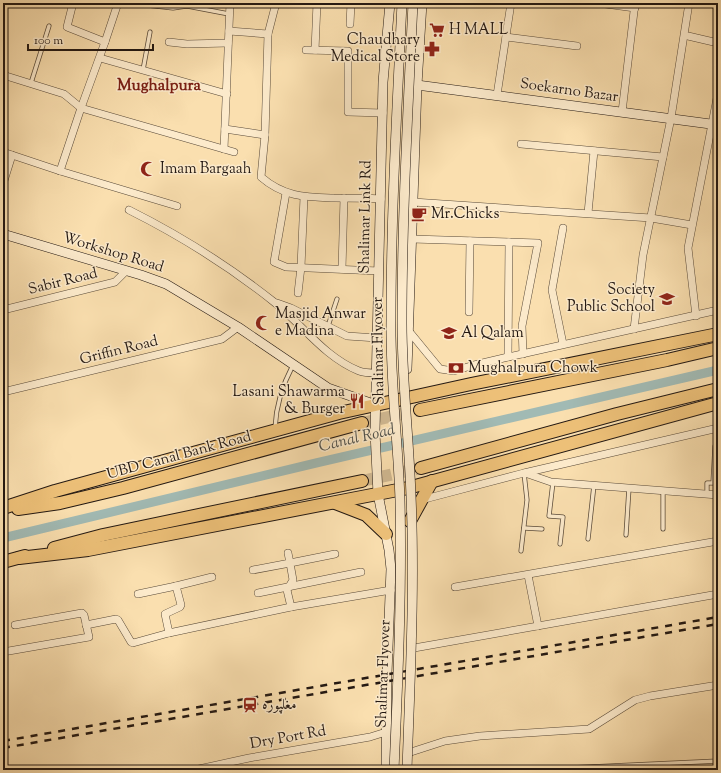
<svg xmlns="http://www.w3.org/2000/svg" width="721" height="773" viewBox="0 0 721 773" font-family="'Sorts Mill Goudy',Amiri,serif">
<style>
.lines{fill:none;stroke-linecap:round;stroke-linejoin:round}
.canal{stroke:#a1bab4;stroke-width:9}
.highway-tunnel{stroke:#cfb790;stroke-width:12;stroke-dasharray:12 6;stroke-linecap:butt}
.lane-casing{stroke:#594a39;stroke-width:5}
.street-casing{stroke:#594a39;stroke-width:8}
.secondary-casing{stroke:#231812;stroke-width:10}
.highway-casing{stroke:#231812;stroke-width:14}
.lane{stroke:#fceacb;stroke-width:3.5}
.street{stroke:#fceacb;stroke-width:7}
.secondary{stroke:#fceacb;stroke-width:9}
.highway{stroke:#edc078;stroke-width:12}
.rail{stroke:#231812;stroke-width:2.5;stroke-dasharray:7 7;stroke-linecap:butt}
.secondary-bridge-casing{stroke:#231812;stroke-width:10;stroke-linecap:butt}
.secondary-bridge{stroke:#fceacb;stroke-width:9}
.labels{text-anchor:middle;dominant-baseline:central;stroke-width:3;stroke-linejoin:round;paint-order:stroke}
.poi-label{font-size:15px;fill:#231812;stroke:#fceacb;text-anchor:start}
.street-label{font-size:15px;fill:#231812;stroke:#fceacb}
.neighbourhood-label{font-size:16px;font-weight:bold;fill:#7a1f14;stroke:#fceacb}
.water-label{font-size:16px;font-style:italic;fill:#4f514b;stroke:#fceacb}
</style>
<rect width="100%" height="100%" fill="#fadfaf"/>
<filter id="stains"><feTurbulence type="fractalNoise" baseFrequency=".005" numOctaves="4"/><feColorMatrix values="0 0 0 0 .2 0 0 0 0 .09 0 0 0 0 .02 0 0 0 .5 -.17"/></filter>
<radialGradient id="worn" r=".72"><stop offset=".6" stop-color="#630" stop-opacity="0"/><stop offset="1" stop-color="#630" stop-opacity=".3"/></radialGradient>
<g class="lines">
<path class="canal" d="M3 538 316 463 718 370"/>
<g class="highway-tunnel">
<path d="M362 423 420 410"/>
<path d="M362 481 421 468"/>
</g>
<g class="lane-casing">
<g id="lane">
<path d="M146 3V5L173 8 187 6 229 14"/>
<path d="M143 70 150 32"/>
<path d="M31 83 49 26"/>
<path d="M328 326 337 299"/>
<path d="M275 428C276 406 283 384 293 365"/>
<path d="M553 482 549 516 563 517 560 544"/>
<path d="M663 491V529"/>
<path d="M707 494V483H713L715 446"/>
<path d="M524 528 542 529"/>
<path d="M626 535 629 488"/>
<path d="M588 539 594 485"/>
<path d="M521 551 527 500 524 473"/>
<path d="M524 770 718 761"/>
</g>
</g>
<g class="street-casing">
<g id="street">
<path d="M276 3 268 34 265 135 261 177C284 197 305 197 334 198 349 198 365 198 381 199"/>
<path d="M598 3 635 8"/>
<path d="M706 3 718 5"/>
<path d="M350 24 351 3"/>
<path d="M229 31 268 34"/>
<path d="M688 36 718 43"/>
<path d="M506 37 577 46"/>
<path d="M105 42 118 3"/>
<path d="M169 42 187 44 228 43"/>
<path d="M306 50 348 51V112L383 113"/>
<path d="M315 50 317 3"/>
<path d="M100 58 227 94"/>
<path d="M3 75 64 94 81 108 234 152"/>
<path d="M497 95 511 3"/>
<path d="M622 112 635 3"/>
<path d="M225 129 265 135"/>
<path d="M521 144 663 157"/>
<path d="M224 149 230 3"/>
<path d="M3 152 60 171 177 206"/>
<path d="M60 171 81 108 105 42 67 27 73 3"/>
<path d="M3 184 12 155"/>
<path d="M286 193 274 262 286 267 379 271"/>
<path d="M413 202 651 218 692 225"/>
<path d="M129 210C179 235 230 267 274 302 302 324 324 357 359 371 364 373 371 373 377 373"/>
<path d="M588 213 594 151"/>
<path d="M563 228 552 290 563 344"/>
<path d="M412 239 538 243 522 326 523 354"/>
<path d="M342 269 344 198"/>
<path d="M298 293 301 267 304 197"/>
<path d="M277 303 291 308 347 336 377 338"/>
<path d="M3 310 115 282 126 271"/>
<path d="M469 312 470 241"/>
<path d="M696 316 688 248 718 93"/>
<path d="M634 329 643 255 671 118 689 3"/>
<path d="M408 330 440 369 454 371 474 365 508 357 718 310"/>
<path d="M508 357 509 242"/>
<path d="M3 392 222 339 238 327"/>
<path d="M525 473 551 482 718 495"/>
<path d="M421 500 524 473 718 428"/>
<path d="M253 570 290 563 288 553"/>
<path d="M528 575 538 626"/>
<path d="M176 586 212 577"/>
<path d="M455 587 718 541"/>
<path d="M258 593 361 572"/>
<path d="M138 594 176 586 181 605 180 607 165 614 169 633 291 607 391 590"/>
<path d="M291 607 287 590 293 580 290 563 335 554"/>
<path d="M86 625 116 619 118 620 131 642 133 643 169 633"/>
<path d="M414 648 718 594"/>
<path d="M3 652 89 637 84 615 82 613 15 625"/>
<path d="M411 752 445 741 480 736 589 729 635 700 650 696 718 685"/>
<path d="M194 770 249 758 370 737 386 732"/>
</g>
</g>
<g class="secondary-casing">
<g id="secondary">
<path d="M417 85 718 125"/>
<path d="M3 234 141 275 166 284 238 327 328 388 376 405"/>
<path d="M407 369 417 85 422 3"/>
<path d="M386 770 387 674 391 569 389 550 378 494 375 432 383 82 390 3"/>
</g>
</g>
<g class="highway-casing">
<g id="highway">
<path d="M420 410 667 360 718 348"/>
<path d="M421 468 617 414 718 389"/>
<path d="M335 503 366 515 386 534"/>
<path d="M3 508 55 491 339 413 471 384 718 334"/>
<path d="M18 509 60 503 123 488 362 423"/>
<path d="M410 521 432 481"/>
<path d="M54 548 103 535 362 481"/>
<path d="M19 558 88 550 408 488 718 403"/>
<path d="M3 562 25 556"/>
</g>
</g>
<use href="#lane" class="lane"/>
<use href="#street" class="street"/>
<use href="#secondary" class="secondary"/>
<use href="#highway" class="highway"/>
<g class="rail">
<path d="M3 741 718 617"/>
<path d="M3 748 718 624"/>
</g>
<g class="secondary-bridge-casing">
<g id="secondary-bridge">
<path d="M394 770C398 680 402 590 400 500 398 440 390 380 391 319 391 214 397 108 402 3"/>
<path d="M407 770C410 679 415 587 411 496 409 438 402 381 402 323 402 216 408 110 413 3"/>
</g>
</g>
<use href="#secondary-bridge" class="secondary-bridge"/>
</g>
<defs>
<g id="supermarket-bare" transform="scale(1.2)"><path d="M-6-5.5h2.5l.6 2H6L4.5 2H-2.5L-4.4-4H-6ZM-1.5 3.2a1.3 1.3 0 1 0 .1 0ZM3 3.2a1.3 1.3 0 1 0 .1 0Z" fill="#8f2418" stroke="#fceacb" stroke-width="2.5" paint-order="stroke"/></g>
<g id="pharmacy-bare" transform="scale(1.2)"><path d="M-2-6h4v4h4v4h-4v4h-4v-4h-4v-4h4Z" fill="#8f2418" stroke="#fceacb" stroke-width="2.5" paint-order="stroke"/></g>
<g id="mosque-bare" transform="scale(1.2)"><path d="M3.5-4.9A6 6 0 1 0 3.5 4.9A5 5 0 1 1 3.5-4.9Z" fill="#8f2418" stroke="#fceacb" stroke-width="2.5" paint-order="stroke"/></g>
<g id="cafe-bare" transform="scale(1.2)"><path d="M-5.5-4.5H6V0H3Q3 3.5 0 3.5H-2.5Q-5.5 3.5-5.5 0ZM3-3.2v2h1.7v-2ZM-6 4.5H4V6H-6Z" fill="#8f2418" stroke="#fceacb" stroke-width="2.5" paint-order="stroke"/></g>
<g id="school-bare" transform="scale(1.2)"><path d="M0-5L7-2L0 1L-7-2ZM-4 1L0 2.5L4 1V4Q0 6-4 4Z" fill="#8f2418" stroke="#fceacb" stroke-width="2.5" paint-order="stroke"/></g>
<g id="bank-bare" transform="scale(1.2)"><path d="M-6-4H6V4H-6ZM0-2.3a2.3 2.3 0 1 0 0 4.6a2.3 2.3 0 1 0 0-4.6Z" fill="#8f2418" stroke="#fceacb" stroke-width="2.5" paint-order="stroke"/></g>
<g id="restaurant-bare" transform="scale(1.2)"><path d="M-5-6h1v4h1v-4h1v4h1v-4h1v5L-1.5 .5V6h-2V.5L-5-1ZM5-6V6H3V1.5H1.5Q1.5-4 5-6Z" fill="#8f2418" stroke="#fceacb" stroke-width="2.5" paint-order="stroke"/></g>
<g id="station-bare" transform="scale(1.2)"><path d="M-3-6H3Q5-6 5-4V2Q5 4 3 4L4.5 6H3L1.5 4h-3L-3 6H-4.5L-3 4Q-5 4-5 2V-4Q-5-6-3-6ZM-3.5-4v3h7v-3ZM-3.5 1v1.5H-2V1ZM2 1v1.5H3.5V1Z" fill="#8f2418" stroke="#fceacb" stroke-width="2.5" paint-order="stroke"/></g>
</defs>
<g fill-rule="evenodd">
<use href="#supermarket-bare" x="437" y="30"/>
<use href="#pharmacy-bare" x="432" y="49"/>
<use href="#mosque-bare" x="148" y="169"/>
<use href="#cafe-bare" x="419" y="214"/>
<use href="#school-bare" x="667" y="299"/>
<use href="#mosque-bare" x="263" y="323"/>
<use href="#school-bare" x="449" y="333"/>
<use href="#bank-bare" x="456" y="368"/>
<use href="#restaurant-bare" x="357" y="401"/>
<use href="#station-bare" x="250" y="705"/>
</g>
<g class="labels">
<g class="poi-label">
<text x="449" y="30">H MALL</text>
<text x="420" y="40" text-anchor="end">Chaudhary<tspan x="420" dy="17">Medical Store</tspan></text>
<text x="160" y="169">Imam Bargaah</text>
<text x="431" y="214">Mr.Chicks</text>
<text x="655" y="290" text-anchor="end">Society<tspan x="655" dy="17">Public School</tspan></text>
<text x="275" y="314">Masjid Anwar<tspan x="275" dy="17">e Madina</tspan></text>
<text x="461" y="333">Al Qalam</text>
<text x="468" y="368">Mughalpura Chowk</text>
<text x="345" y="392" text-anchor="end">Lasani Shawarma<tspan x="345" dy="17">&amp; Burger</tspan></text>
<text x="262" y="705">مغلپورہ</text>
</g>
<g class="street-label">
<text transform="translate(569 91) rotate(8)">Soekarno Bazar</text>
<text transform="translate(366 217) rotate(-89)">Shalimar Link Rd</text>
<text transform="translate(113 253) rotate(17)">Workshop Road</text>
<text transform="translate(63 282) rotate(-14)">Sabir Road</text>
<text transform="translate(119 351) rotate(-14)">Griffin Road</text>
<text transform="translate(379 351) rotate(-91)">Shalimar Flyover</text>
<text transform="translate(179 456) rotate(-15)">UBD Canal Bank Road</text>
<text transform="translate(384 674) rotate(-88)">Shalimar Flyover</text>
<text transform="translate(288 738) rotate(-10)">Dry Port Rd</text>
</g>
<g class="neighbourhood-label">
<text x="159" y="86">Mughalpura</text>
</g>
<g class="water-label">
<text transform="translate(357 439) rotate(-13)">Canal Road</text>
</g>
</g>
<rect width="721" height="773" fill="none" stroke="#fadfaf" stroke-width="16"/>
<rect x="4" y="4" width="713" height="765" fill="none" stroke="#231812" stroke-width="2"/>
<rect x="8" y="8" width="705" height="757" fill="none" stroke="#231812"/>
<path d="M28 44v6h125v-6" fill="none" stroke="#231812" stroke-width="2"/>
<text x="34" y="44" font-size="12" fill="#231812" stroke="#fceacb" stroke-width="3" paint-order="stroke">100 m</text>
<rect width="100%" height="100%" filter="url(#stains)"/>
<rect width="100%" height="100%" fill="url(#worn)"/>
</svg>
